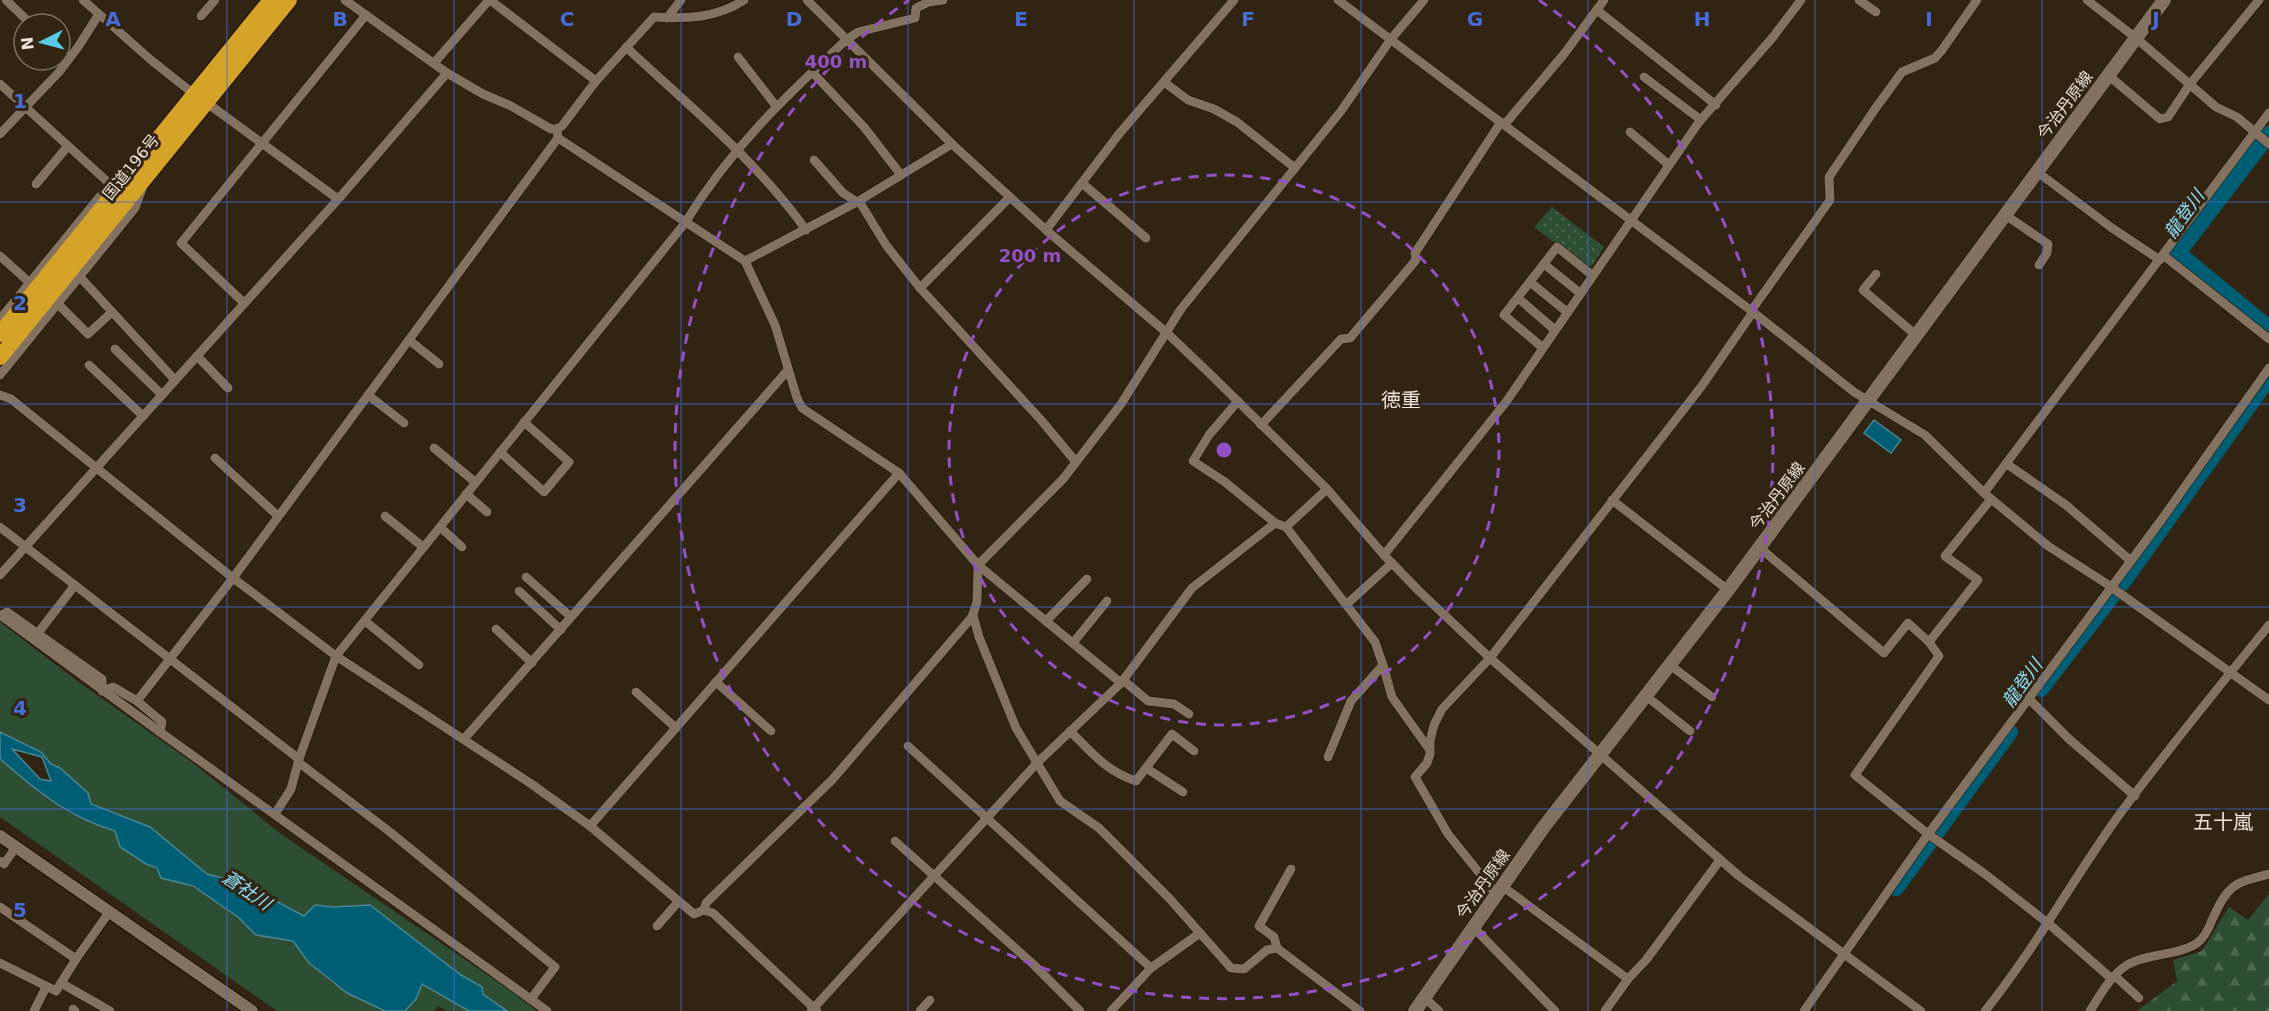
<svg xmlns="http://www.w3.org/2000/svg" width="2269" height="1011" viewBox="0 0 2269 1011" font-family="'DejaVu Sans','Noto Sans JP',sans-serif">
<style>
.grass{fill:#2e4e33}
.forest{fill:url(#forest-firs)}
.park{fill:url(#park-dots)}
.water{fill:#005e74;stroke:#478692;stroke-width:1.5;fill-rule:evenodd}
.lines{fill:none;stroke-linecap:round;stroke-linejoin:round}
.river{stroke:#005e74;stroke-width:16}
.minor-casing{stroke:#190c00;stroke-width:10}
.tertiary-casing{stroke:#190c00;stroke-width:14}
.secondary-casing{stroke:#190c00;stroke-width:15}
.trunk-casing{stroke:#190c00;stroke-width:18}
.minor{stroke:#83725f;stroke-width:9}
.tertiary{stroke:#83725f;stroke-width:12}
.secondary{stroke:#83725f;stroke-width:14}
.trunk{stroke:#d4a327;stroke-width:16}
.grid{fill:none;stroke:#466cd8;stroke-width:1.5;stroke-opacity:0.55}
.ring{fill:none;stroke:#9251c4;stroke-width:3;stroke-dasharray:10 8}
.labels{text-anchor:middle;dominant-baseline:central;stroke-width:6;stroke-linejoin:round;paint-order:stroke}
.street-label{font-size:16px;fill:#ece3d8;stroke:#322412}
.water-label{font-size:18px;font-style:italic;fill:#8de1fc;stroke:#322412}
.quarter-label{font-size:20px;fill:#ece3d8;stroke:#322412}
.grid-label{font-size:20px;text-anchor:middle;font-weight:bold;fill:#466cd8;stroke:#322412;stroke-width:6;stroke-linejoin:round;paint-order:stroke}
.centre{fill:#9251c4;stroke:#322412;stroke-width:3}
.ring-label{font-size:18px;text-anchor:middle;font-weight:bold;fill:#9251c4;stroke:#322412;stroke-width:6;stroke-linejoin:round;paint-order:stroke}
</style>
<defs>
<pattern id="forest-firs" width="22" height="20" patternUnits="userSpaceOnUse" patternTransform="scale(1.5)"><rect width="22" height="20" fill="#2e4e33"/><path d="M5 1l3.5 6h-7zM16 11l3.5 6h-7z" fill="#4c6750"/></pattern>
<pattern id="park-dots" width="8" height="8" patternUnits="userSpaceOnUse" patternTransform="scale(1.5)"><rect width="8" height="8" fill="#2e4e33"/><path d="M2 2h.1M6 6h.1" fill="none" stroke="#4c6750" stroke-width="1.8" stroke-linecap="round"/></pattern>
</defs>
<rect width="100%" height="100%" fill="#322412"/>
<g class="grass">
<path d="M0 622 76 680 193 763 281 834 504 986 537 1011H507L483 994 482 987 461 976 370 905 333 907 315 905 304 916 242 883 207 874 150 827 91 804 88 793 60 768 51 764 41 752 0 731Z"/>
<path d="M0 760 47 799 69 813 115 831 133 857 207 895 238 917 256 935 293 941 309 963 333 984 385 1011H277L0 817Z"/>
<path d="M422 984 469 1011H447L438 1006 434 1011H405L416 999Z"/>
</g>
<path class="forest" d="M2269 894V1011H2137L2177 981 2173 960 2202 951 2229 907 2248 920Z"/>
<path class="park" d="M1552 207 1604 247 1592 266 1587 267 1534 227Z"/>
<g class="water">
<path d="M1874 420 1901 440 1891 453 1864 433Z"/>
<path d="M0 732 41 752 51 764 60 768 88 793 91 804 150 827 207 874 242 883 304 916 315 905 333 907 370 905 461 975 482 987 483 994 507 1011H469L422 984 416 999 405 1011H385L347 993 309 963 293 941 256 935 238 917 193 886 161 878 157 868 146 864 120 847 115 831C64 815 40 793 0 759ZM12 749 42 757 51 781 40 779Z"/>
</g>
<g class="lines">
<g class="river">
<path d="M2269 134 2178 253 2269 328"/>
<path d="M2041 689 2126 578 2269 378"/>
<path d="M1896 888 2010 732"/>
</g>
<g class="minor-casing">
<g id="minor">
<path d="M6 0 31 24"/>
<path d="M83 0 151 60 195 95"/>
<path d="M345 0 447 73 483 94 509 105 551 129H557"/>
<path d="M490 0 596 81"/>
<path d="M807 0 952 144 1046 230 1167 333 1208 372 1327 489 1384 555 1419 591 1490 658 1739 876 1921 1011"/>
<path d="M1338 0 1753 312 1854 392 1925 435 1984 493 2048 546 2107 584 2269 700"/>
<path d="M1859 0 1876 12"/>
<path d="M2087 0 2136 38 2216 107 2237 117 2269 144"/>
<path d="M1597 10 1716 105"/>
<path d="M201 16 215 0"/>
<path d="M667 18 681 0"/>
<path d="M626 47C688 105 757 161 806 230"/>
<path d="M738 57 776 106"/>
<path d="M434 63 489 0"/>
<path d="M812 72 864 127 901 175"/>
<path d="M2108 75 2160 119 2168 117 2190 84 2259 0"/>
<path d="M1644 77 1701 120"/>
<path d="M1164 82 1188 100 1214 109 1237 122 1295 168"/>
<path d="M0 84 110 184"/>
<path d="M207 103 338 199"/>
<path d="M1505 124 1564 54 1604 0"/>
<path d="M557 129 562 126 596 81 654 17C687 19 717 18 744 0"/>
<path d="M1630 132 1669 165"/>
<path d="M0 134 59 72 78 47 99 14"/>
<path d="M558 138 745 261 775 325 797 398 802 408 899 473 978 565 1121 683"/>
<path d="M814 160 843 193 857 202"/>
<path d="M2036 171 2112 228 2160 260"/>
<path d="M1082 183 1146 238"/>
<path d="M36 184 68 146"/>
<path d="M859 201 886 245 920 288 1041 420 1076 462"/>
<path d="M2004 214 2048 244 2047 253 2039 265"/>
<path d="M1046 230 1119 134 1234 0"/>
<path d="M2163 255 2269 339"/>
<path d="M0 256 30 283"/>
<path d="M745 261 857 202 952 144"/>
<path d="M1544 264 1580 293"/>
<path d="M1876 274 1863 290 1917 336"/>
<path d="M80 277 175 380"/>
<path d="M1530 282 1567 312"/>
<path d="M920 288 1010 197"/>
<path d="M1518 298 1555 330"/>
<path d="M244 303 181 243 366 15"/>
<path d="M58 304 88 334 112 312"/>
<path d="M1751 311 1830 200 1829 177 1875 109 1902 72 1935 58 1942 50 1977 0"/>
<path d="M0 319 110 184 123 176"/>
<path d="M409 340 439 364"/>
<path d="M1543 348 1504 315 1557 247 1592 275"/>
<path d="M115 349 162 395"/>
<path d="M197 356 228 388"/>
<path d="M89 365 143 416"/>
<path d="M0 375 135 208 142 189"/>
<path d="M0 395 11 399 233 578 336 656 530 783 590 826 694 914 704 910 713 913 817 1011"/>
<path d="M368 395 404 423"/>
<path d="M1238 401 1209 435 1193 461 1225 482 1275 523"/>
<path d="M1261 425 1341 339 1350 338 1416 260 1415 253 1501 122"/>
<path d="M434 448 475 482"/>
<path d="M500 452 544 492 569 462 524 422"/>
<path d="M215 458 278 516"/>
<path d="M2007 464 2066 505 2131 561"/>
<path d="M1984 493 2269 113"/>
<path d="M466 494 487 512"/>
<path d="M1612 500 1728 590"/>
<path d="M385 516 423 547"/>
<path d="M0 527 299 759"/>
<path d="M440 527 462 547"/>
<path d="M1286 527 1375 642 1383 665 1351 701 1328 757"/>
<path d="M1759 547 1884 653 1908 623 1929 642 1939 656 1855 775 1928 834 1985 874 2049 924 2112 979"/>
<path d="M1384 555 1506 402 1699 122 1773 37 1801 0"/>
<path d="M0 575 341 196 447 73"/>
<path d="M526 577 571 617"/>
<path d="M519 591 561 630"/>
<path d="M1347 604 1392 563"/>
<path d="M0 615 160 732"/>
<path d="M973 615 979 637 1016 728 1060 801 1099 828 1170 899 1200 933"/>
<path d="M1 616 7 612 102 679V691L113 687 137 701 162 722 160 732 547 1011"/>
<path d="M365 621 419 665"/>
<path d="M1046 621 1087 579"/>
<path d="M496 629 532 663"/>
<path d="M38 633 75 585"/>
<path d="M1929 642 1978 580 1945 556 1991 499"/>
<path d="M1073 643 1107 601"/>
<path d="M1383 665 1392 697 1429 749"/>
<path d="M1670 665 1712 697"/>
<path d="M1123 680 1148 701 1174 704 1189 714"/>
<path d="M716 682 771 731"/>
<path d="M636 692 676 728"/>
<path d="M1646 696 1690 731"/>
<path d="M2029 699 2069 739 2135 796"/>
<path d="M137 701 233 578 558 138 557 129"/>
<path d="M1070 731C1092 753 1106 771 1136 781L1172 734 1194 751"/>
<path d="M464 739 788 370"/>
<path d="M908 746 1151 968"/>
<path d="M298 762 390 832 555 967 531 999"/>
<path d="M1146 768 1183 792"/>
<path d="M275 814 291 789 299 759 336 656 685 223C730 149 784 98 846 40L858 32 915 18 916 8 929 2 943 0"/>
<path d="M590 826 899 473"/>
<path d="M895 841 1033 964 1080 1011"/>
<path d="M0 861 4 864 16 847"/>
<path d="M1502 886 1628 979 1605 1011"/>
<path d="M1497 895 1448 834 1415 777 1427 763 1430 754V741L1434 725 1442 709 1490 658 1701 387 1753 312"/>
<path d="M0 907 76 959"/>
<path d="M704 910 706 903 832 780 972 617 977 602 978 565 1063 479 1121 404 1181 309 1341 111 1391 39 1424 0"/>
<path d="M657 926 679 901"/>
<path d="M1473 927 1555 1011"/>
<path d="M1277 948 1274 937 1259 926 1291 869"/>
<path d="M0 963 56 991 76 959 110 911"/>
<path d="M2115 976 2139 998"/>
<path d="M1628 979 1646 960 1720 860"/>
<path d="M61 983 110 1011"/>
<path d="M1424 997 1439 1011"/>
<path d="M73 1009 75 1011"/>
<path d="M34 1011 46 987"/>
<path d="M811 1011 1037 763 1121 683 1192 588 1275 523 1286 527 1327 489"/>
<path d="M920 1011 930 1000"/>
<path d="M1111 1011 1151 968 1200 933 1231 968 1244 969 1267 950 1277 948 1360 1011"/>
<path d="M1804 1011 1926 837 2162 519 2269 368"/>
<path d="M1985 1011C2035 949 2073 879 2119 815 2167 750 2218 688 2269 625"/>
<path d="M2090 1011C2100 995 2111 975 2127 965 2147 953 2178 956 2197 943 2205 938 2209 928 2212 920 2228 885 2233 883 2269 874"/>
</g>
</g>
<g class="tertiary-casing">
<path id="tertiary" d="M0 836 252 1011"/>
</g>
<g class="secondary-casing">
<path id="secondary" d="M1415 1011 1543 828 1728 590 2164 0"/>
</g>
<g class="trunk-casing">
<g id="trunk">
<path d="M0 334 271 0"/>
<path d="M0 357 289 0"/>
</g>
</g>
<use href="#minor" class="minor"/>
<use href="#tertiary" class="tertiary"/>
<use href="#secondary" class="secondary"/>
<use href="#trunk" class="trunk"/>
</g>
<path class="grid" d="M227 0V1011M454 0V1011M681 0V1011M908 0V1011M1134 0V1011M1361 0V1011M1588 0V1011M1815 0V1011M2042 0V1011M0 202H2269M0 404H2269M0 607H2269M0 809H2269"/>
<g class="ring">
<circle cx="1224" cy="450" r="275"/>
<path d="M1539 0A549 549 0 1 1 909 0"/>
</g>
<g class="labels">
<g class="street-label">
<text transform="translate(2065 105) rotate(-53)">今治丹原線</text>
<text transform="translate(131 167) rotate(-51)">国道196号</text>
<text transform="translate(1777 496) rotate(-53)">今治丹原線</text>
<text transform="translate(1483 884) rotate(-55)">今治丹原線</text>
</g>
<g class="water-label">
<text transform="translate(2184 214) rotate(-54)">龍登川</text>
<text transform="translate(2022 683) rotate(-54)">龍登川</text>
<text transform="translate(247 890) rotate(34)">蒼社川</text>
</g>
<g class="quarter-label">
<text x="1401" y="400">徳重</text>
<text x="2223" y="822">五十嵐</text>
</g>
</g>
<g class="grid-label">
<text x="113" y="26">A</text>
<text x="340" y="26">B</text>
<text x="567" y="26">C</text>
<text x="794" y="26">D</text>
<text x="1021" y="26">E</text>
<text x="1248" y="26">F</text>
<text x="1475" y="26">G</text>
<text x="1702" y="26">H</text>
<text x="1929" y="26">I</text>
<text x="2156" y="26">J</text>
<text x="20" y="108">1</text>
<text x="20" y="310">2</text>
<text x="20" y="512">3</text>
<text x="20" y="715">4</text>
<text x="20" y="917">5</text>
</g>
<circle cx="1224" cy="450" r="9" class="centre"/>
<g class="ring-label">
<text x="836" y="68">400 m</text>
<text x="1030" y="262">200 m</text>
</g>
<g transform="translate(42 42) rotate(264)"><circle r="28" fill="#322412" stroke="#7c7061" stroke-width="1.5"/>
<path d="M0-4.5L10 22L0 15L-10 22Z" fill="#58c9e3"/>
<text y="-9" font-size="16" font-weight="bold" text-anchor="middle" fill="#ece3d8">N</text>
</g>
</svg>
